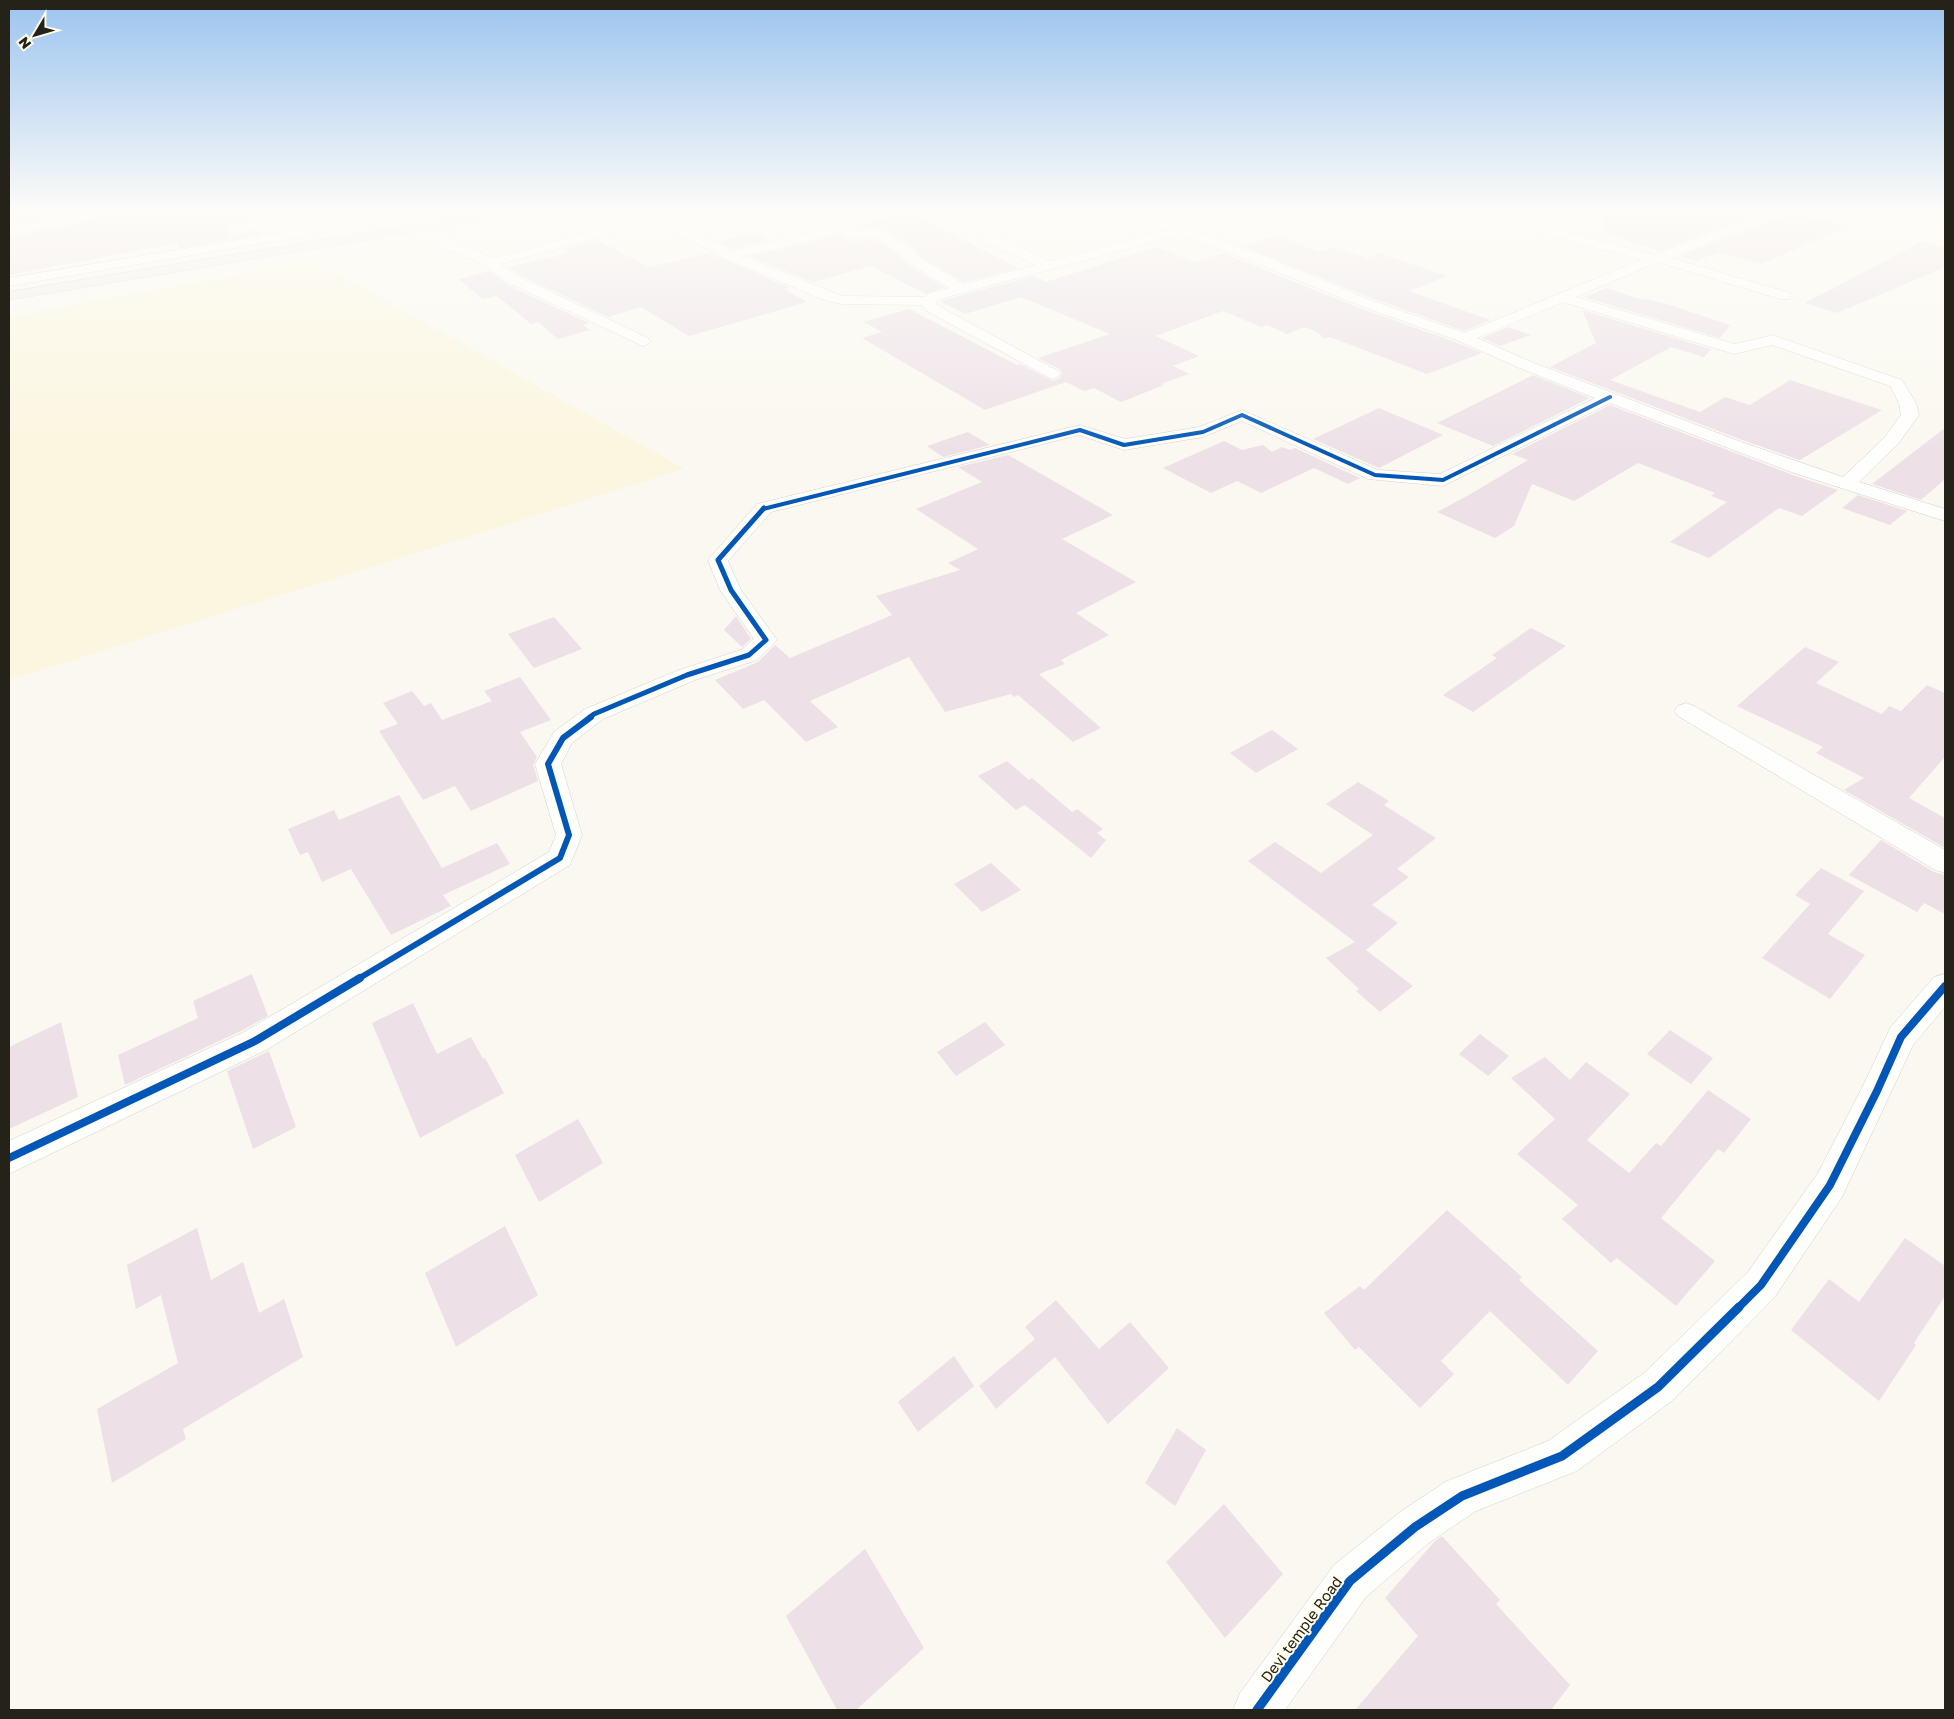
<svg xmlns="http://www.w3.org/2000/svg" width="1954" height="1719" viewBox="0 0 1954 1719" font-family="'Golos Text',sans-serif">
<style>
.built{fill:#fbf6df}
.building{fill:#ede1e7}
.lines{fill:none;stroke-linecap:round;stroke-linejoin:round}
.minor-casing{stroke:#d4d2c8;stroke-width:1}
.highway-casing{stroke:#d6d5d0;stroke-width:1}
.minor{fill:#fefefd;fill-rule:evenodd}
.highway{fill:#f4eaea;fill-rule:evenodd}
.cycleway-far4-casing{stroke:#fffceb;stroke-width:5.5}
.cycleway-far3-casing{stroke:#fffceb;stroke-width:8}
.cycleway-far2-casing{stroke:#fffceb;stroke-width:9}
.cycleway-far1-casing{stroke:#fffceb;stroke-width:11}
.cycleway-casing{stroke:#fffceb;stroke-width:12}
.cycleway-far4{stroke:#0057b8;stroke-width:4}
.cycleway-far3{stroke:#0057b8;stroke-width:5}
.cycleway-far2{stroke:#0057b8;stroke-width:6}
.cycleway-far1{stroke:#0057b8;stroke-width:8}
.cycleway{stroke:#0057b8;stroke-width:9}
.labels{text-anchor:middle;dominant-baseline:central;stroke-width:4;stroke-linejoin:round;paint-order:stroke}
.near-street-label{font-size:15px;fill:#252319;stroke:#fffceb}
</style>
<rect width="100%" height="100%" fill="#faf8f0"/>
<path class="built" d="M314 260 684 469 9 680V317Z"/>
<g class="building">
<path d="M13 210H84L68 215 20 223Z"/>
<path d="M109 210H244L251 220 230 225 226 229 228 234 234 236 258 230 260 234 179 248 177 243 9 275V237L70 226 106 215Z"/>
<path d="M1605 210 1731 211 1737 210 1755 215 1660 251 1602 232Z"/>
<path d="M909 212 1018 268 964 282 921 257 908 243 881 228 856 229 861 224Z"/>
<path d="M1794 214 1849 226 1761 264 1718 252 1697 261 1680 256 1774 220Z"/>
<path d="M755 232 770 240 732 249 717 242Z"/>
<path d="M839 235 855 242 873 239 896 252 909 266 945 287 926 294 871 266 812 282 749 256Z"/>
<path d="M1275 236 1320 252 1335 247 1367 258 1380 253 1447 276 1409 291 1490 320 1464 331 1369 297 1243 246Z"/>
<path d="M597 240 649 267 710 253 790 288 784 289 807 302 689 336 641 307 608 317 522 276 509 267 569 253 564 249Z"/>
<path d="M1921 242 1945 247V267L1837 313 1805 303Z"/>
<path d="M1156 247 1195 262 1223 253 1357 307 1458 343 1482 353 1427 374 1330 337 1324 338 1317 332 1304 327 1287 334 1267 325 1261 327 1223 311 1156 336 1199 356 1173 366 1189 374 1161 384 1164 385 1121 402 1094 388 1084 391 1066 382 985 410 862 338 882 332 864 322 909 309 1017 365 1020 364 1053 381 1060 378 1062 373 1059 369 1038 358 1110 334 1021 297 965 314 940 301 1034 276 1046 282Z"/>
<path d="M490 271 510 286 589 323 583 325 590 330 558 339 538 322 531 324 497 296 483 299 458 279Z"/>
<path d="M1607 288 1642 300 1645 299 1670 305 1730 325 1720 338 1584 297Z"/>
<path d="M1582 310 1711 349 1704 357 1671 347 1610 380 1700 412 1725 397 1750 405 1790 380 1882 410 1800 460 1745 441 1550 367 1596 343Z"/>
<path d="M1508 327 1531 335 1500 346 1482 338Z"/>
<path d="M1533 375 1590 398 1493 446 1437 423Z"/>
<path d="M1610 405 1793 475 1838 490 1802 516 1779 508 1709 558 1670 542 1727 502 1711 496 1715 493 1638 463 1574 501 1532 484 1514 526 1495 538 1437 512 1467 496 1528 460 1512 454Z"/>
<path d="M1379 408 1443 435 1379 468 1313 439Z"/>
<path d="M1945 428V479L1921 500 1872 484Z"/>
<path d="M968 432 990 445 943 457 927 446Z"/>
<path d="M1224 441 1242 450 1263 445 1272 452 1282 447 1290 450 1295 448 1360 478 1348 484 1314 468 1261 493 1237 481 1211 493 1163 468Z"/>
<path d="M1008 455 1113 515 1062 539 1136 582 1076 613 1109 635 1061 660 1065 664 1039 674 1101 728 1073 742 1018 695 1014 697 1011 694 945 712 909 657 810 701 838 727 806 742 764 700 743 709 715 680 758 662 775 645 790 658 892 615 876 596 960 570 948 563 978 549 916 509 982 482 958 467Z"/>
<path d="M1858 495 1907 511 1890 525 1842 508Z"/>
<path d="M736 616 751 639 742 647 724 630Z"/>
<path d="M554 617 582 649 534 668 508 634Z"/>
<path d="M1531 628 1566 646 1473 712 1443 695 1497 658 1492 655Z"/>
<path d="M1805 647 1839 662 1816 683 1882 714 1889 706 1901 711 1927 685 1945 693V757L1909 798 1945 818V848L1844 790 1864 778 1816 753 1823 747 1737 706Z"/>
<path d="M520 677 551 720 520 732 537 757 533 765 538 781 471 811 455 786 423 800 379 731 398 724 383 703 412 691 424 706 431 703 442 720 492 701 484 691Z"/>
<path d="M1272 730 1298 749 1256 773 1230 753Z"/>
<path d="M1007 761 1029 780 1032 778 1072 812 1077 809 1103 829 1097 833 1106 840 1091 858 1025 805 1016 810 978 776Z"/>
<path d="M1358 782 1389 801 1384 805 1436 838 1397 869 1409 877 1372 905 1398 923 1366 950 1413 986 1380 1012 1356 991 1359 989 1326 958 1355 942 1248 861 1275 842 1321 873 1373 835 1326 804Z"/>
<path d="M399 795 442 868 497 843 510 864 443 895 451 906 391 935 351 869 322 882 308 852 300 855 288 829 334 810 339 820Z"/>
<path d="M1881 840 1934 872 1945 875V914L1924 903 1917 912 1849 875Z"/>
<path d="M991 863 1021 890 982 912 954 884Z"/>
<path d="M1821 868 1864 891 1828 934 1865 955 1830 999 1762 958 1810 904 1795 895Z"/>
<path d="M252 974 268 1016 243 1030 125 1085 118 1055 198 1018 193 1001Z"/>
<path d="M413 1003 437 1054 471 1037 483 1059 485 1058 504 1093 420 1138 372 1023Z"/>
<path d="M61 1022 78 1097 9 1129V1047Z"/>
<path d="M985 1022 1005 1045 956 1076 937 1052Z"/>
<path d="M1670 1030 1713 1058 1691 1084 1647 1054Z"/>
<path d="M1480 1034 1509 1056 1488 1076 1459 1054Z"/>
<path d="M269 1051 296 1127 253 1149 227 1071Z"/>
<path d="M1545 1057 1570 1080 1586 1062 1630 1094 1587 1140 1629 1173 1656 1143 1661 1146 1708 1090 1751 1119 1724 1153 1718 1149 1661 1218 1715 1261 1676 1306 1617 1258 1611 1263 1562 1219 1578 1205 1517 1154 1555 1119 1511 1078Z"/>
<path d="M578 1119 603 1163 539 1202 515 1155Z"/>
<path d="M1447 1210 1522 1277 1519 1280 1598 1351 1568 1385 1490 1311 1441 1361 1454 1374 1420 1408 1359 1347 1355 1350 1324 1313 1360 1286 1364 1290Z"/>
<path d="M505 1226 538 1295 456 1347 425 1273Z"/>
<path d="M197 1228 211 1280 243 1262 259 1313 284 1299 303 1357 183 1429 186 1439 112 1483 97 1409 178 1363 161 1295 136 1309 127 1265Z"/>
<path d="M1905 1238 1945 1266V1296L1914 1343 1916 1345 1879 1401 1791 1330 1829 1279 1859 1302Z"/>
<path d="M1056 1300 1099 1349 1130 1322 1169 1368 1108 1424 1055 1357 996 1409 979 1386 1035 1339 1025 1327Z"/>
<path d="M954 1356 974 1386 918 1432 898 1402Z"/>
<path d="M1177 1428 1206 1450 1175 1506 1145 1483Z"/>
<path d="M1224 1504 1283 1574 1225 1638 1166 1562Z"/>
<path d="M1442 1536 1500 1600 1496 1604 1570 1685 1551 1710H1355L1418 1636 1385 1598 1435 1541Z"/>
<path d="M865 1549 924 1648 856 1710H837L786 1616Z"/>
</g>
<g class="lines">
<g class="minor-casing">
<g id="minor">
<path d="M89 210H107L105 213 70 224 9 235V227L68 217Z"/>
<path d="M253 210H265L273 222 271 225 234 234 230 233 228 230 230 227 259 220Z"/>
<path d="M416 210H442L436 214 9 286V278Z"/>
<path d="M638 210H652L693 232 732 251 841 225 844 224 822 210H837L857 221 859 224 852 230 857 232 880 230 907 245 920 258 964 284 1036 265 984 242 983 239 985 232 1005 225 988 210H1001L1018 224 1014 231 996 237 1050 261 1167 230 1117 213 1115 210H1132L1259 254 1368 299 1464 333 1641 260 1468 213 1466 210H1485L1654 255 1772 210H1788L1786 213 1671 258 1790 293 1792 296 1790 299H1780L1658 262 1576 297 1735 344 1773 335 1778 337 1902 380 1916 403 1919 415 1898 444 1859 482 1945 509V521L1794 473 1610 403 1443 486 1368 479 1242 421 1203 437 1124 450 1079 435 771 512 728 561 741 590 777 640 757 660 695 680 603 719 572 743 561 764 582 835 570 865 266 1050 9 1174V1141L244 1032 549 852 556 835 535 764 554 732 585 709 679 670 741 650 754 639 720 590 708 560 757 504 1080 425 1125 439 1199 427 1242 410 1378 470 1440 474 1595 398 1517 367 1459 341 1358 305 1249 260 1179 235 940 299 936 302 937 305 1058 371 1060 374 1058 377 1052 379 925 310 922 305 842 304 824 300 725 258 656 222 501 264 521 278 648 338 651 341 648 344 643 346 511 284 483 264 447 250 415 227 421 223 425 224 457 244 493 258 647 217ZM839 233 856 240 873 237 897 251 910 264 950 288 930 293 925 297 842 296 743 256ZM1563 302 1734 354 1772 345 1890 386 1899 403 1901 415 1885 437 1843 477 1744 443 1529 361 1477 338Z"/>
<path d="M1686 703 1694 706 1945 850V873L1935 870 1678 716 1674 711 1678 706Z"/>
<path d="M1945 974V1007L1913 1045 1842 1197 1774 1298 1672 1401 1577 1471 1476 1511 1430 1542 1366 1597 1285 1710H1233L1240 1693 1334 1565 1400 1512 1447 1481 1548 1441 1644 1373 1748 1272 1818 1173 1864 1084 1890 1028 1934 977Z"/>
</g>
</g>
<g class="highway-casing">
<path id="highway" d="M502 210H528L522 214 9 300V292Z"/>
</g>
<use href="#minor" class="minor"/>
<use href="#highway" class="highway"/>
<g class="cycleway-far4-casing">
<path id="cycleway-far4" d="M763 509 1080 430 1124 445 1203 432 1242 415 1375 475 1443 480 1610 397"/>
</g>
<g class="cycleway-far3-casing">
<path id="cycleway-far3" d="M589 718 594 714 687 675 749 655 766 640 731 590 718 560 764 508"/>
</g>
<g class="cycleway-far2-casing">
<path id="cycleway-far2" d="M358 979 560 858 569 835 548 764 563 738 591 717"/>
</g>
<g class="cycleway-far1-casing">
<g id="cycleway-far1">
<path d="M9 1158 255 1041 360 978"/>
<path d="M1738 1308 1761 1285 1830 1185 1877 1091 1901 1037 1945 986"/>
</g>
</g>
<g class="cycleway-casing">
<path id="cycleway" d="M1257 1710 1350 1581 1415 1527 1462 1496 1562 1456 1658 1387 1739 1307"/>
</g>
<use href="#cycleway-far4" class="cycleway-far4"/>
<use href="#cycleway-far3" class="cycleway-far3"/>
<use href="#cycleway-far2" class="cycleway-far2"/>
<use href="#cycleway-far1" class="cycleway-far1"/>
<use href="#cycleway" class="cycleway"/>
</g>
<linearGradient id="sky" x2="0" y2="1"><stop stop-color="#9cc4ef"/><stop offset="0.47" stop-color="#fdfcf8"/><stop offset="1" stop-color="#fdfcf8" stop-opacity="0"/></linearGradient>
<rect width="1954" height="450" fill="url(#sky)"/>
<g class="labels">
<g class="near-street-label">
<text transform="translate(1301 1629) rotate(-54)">Devi temple Road</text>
</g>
</g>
<rect width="1954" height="1719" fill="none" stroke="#252319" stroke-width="20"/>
<g transform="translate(35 35) rotate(232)" stroke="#fffceb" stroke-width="4" paint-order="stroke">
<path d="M0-4L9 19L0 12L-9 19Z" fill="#252319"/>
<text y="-8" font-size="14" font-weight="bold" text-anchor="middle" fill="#252319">N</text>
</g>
</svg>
